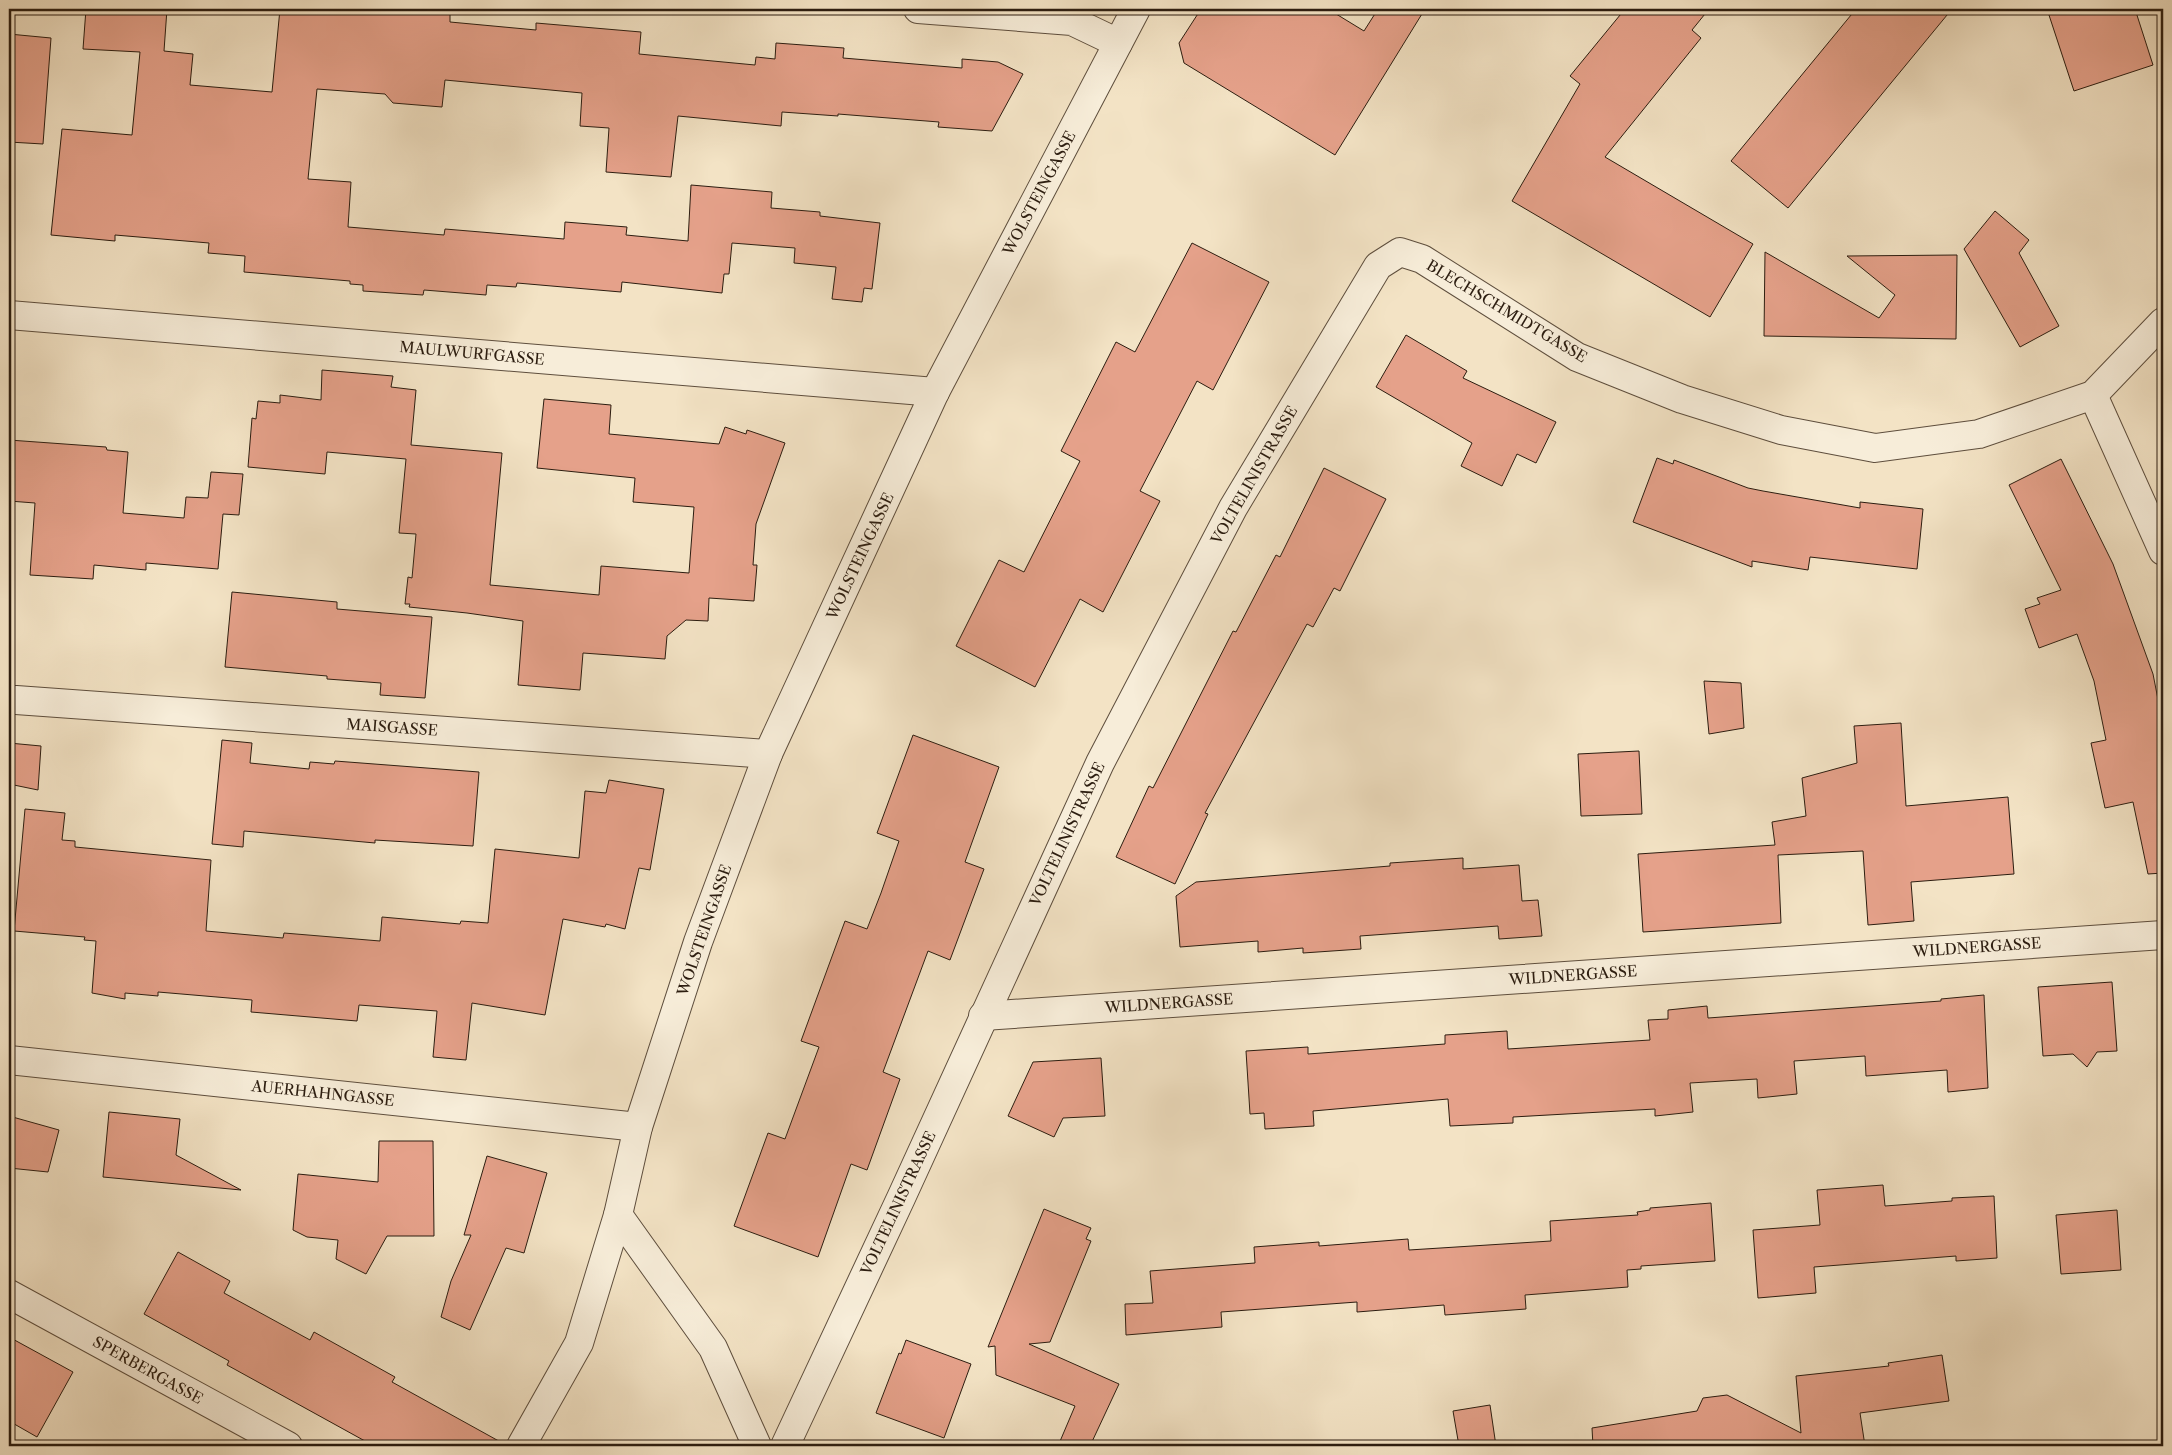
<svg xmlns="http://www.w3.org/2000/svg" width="2172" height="1455" viewBox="0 0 2172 1455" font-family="'Libre Caslon Text',serif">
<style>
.building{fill:#e5a18a;stroke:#2c1d10}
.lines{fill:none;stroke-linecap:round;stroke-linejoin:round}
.minor-casing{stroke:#5e4e3d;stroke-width:30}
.tertiary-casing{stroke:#5e4e3d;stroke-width:30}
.minor{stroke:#f7edd9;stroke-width:28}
.tertiary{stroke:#f7edd9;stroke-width:28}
.labels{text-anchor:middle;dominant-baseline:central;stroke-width:4;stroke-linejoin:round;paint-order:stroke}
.street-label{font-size:15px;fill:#2c1d10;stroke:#f7edd9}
</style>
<rect width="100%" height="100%" fill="#f3e3c5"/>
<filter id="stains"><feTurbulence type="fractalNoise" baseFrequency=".004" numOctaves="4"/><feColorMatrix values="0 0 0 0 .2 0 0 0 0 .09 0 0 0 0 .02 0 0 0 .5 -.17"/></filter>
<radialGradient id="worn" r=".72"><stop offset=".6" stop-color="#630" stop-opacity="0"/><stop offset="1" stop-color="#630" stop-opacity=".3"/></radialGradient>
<g class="building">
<path d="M86 9H167L164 51 193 54 190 85 272 92 280 9H397L450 13V22L536 30V23L641 32 639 54 755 65 756 57 775 59 776 43 844 48 843 58 962 68V59L998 62 1023 74 992 131 938 127 939 122 838 114V116L782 112 781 126 678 116 671 177 606 172 609 128 580 126 582 93 445 80 442 107 393 103 385 94 317 89 308 179 351 182 348 227 444 235 445 229 564 239 565 222 627 227 626 235 688 241 691 185 772 192 771 208 820 212V216L880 223 872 289 864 288 862 302 832 299 836 267 794 263 795 248 732 243 729 274H724L722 293 622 282 621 292 517 283 516 287 487 285 486 295 424 290 423 295 363 291V285L350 284V281L244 272 245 256 208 253 209 243 115 235V241L51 235 62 129 132 135 140 52 83 49Z"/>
<path d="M1201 9H1328L1364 31 1378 9H1425L1335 155 1184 63 1179 43Z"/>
<path d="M1625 9H1709L1692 30 1701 38 1605 157 1753 244 1710 317 1512 201 1580 84 1570 76Z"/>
<path d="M1856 9H1952L1788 208 1731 161Z"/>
<path d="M2047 9H2135L2153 65 2074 91Z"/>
<path d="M9 34 51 38 43 144 9 142Z"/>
<path d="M1995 211 2029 240 2019 253 2059 326 2020 347 1964 249Z"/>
<path d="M1192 243 1269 282 1213 390 1197 381 1140 491 1160 501 1103 612 1080 599 1035 687 956 646 999 560 1024 572 1080 461 1061 451 1116 342 1135 352Z"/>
<path d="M1765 252 1879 318 1895 295 1847 256 1957 255 1956 339 1764 336Z"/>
<path d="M1406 335 1467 371 1463 378 1556 422 1536 463 1517 454 1502 486 1461 466 1472 443 1376 387Z"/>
<path d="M322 370 393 376 391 387 416 390 411 445 502 453 490 585 599 595 601 566 689 573 694 507 633 502 635 478 537 468 544 399 611 405 609 434 719 444 725 427 746 434 747 430 785 443 756 524 753 565H757L754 601 709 598 708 621 686 620 667 636 665 659 583 653 580 690 518 685 523 621 467 613 409 607 410 604H405L408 577 412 578 416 534 399 533 406 459 327 452 325 474 248 467 252 418 256 419 258 401 280 403V395L321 400Z"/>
<path d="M9 440 106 447 107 450 128 452 123 513 184 518 186 497 208 498 211 472 243 474 239 515 223 514 218 569 146 563V570L94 565 93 579 30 575 35 503 9 501Z"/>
<path d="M1657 458 1673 464 1674 460 1748 488 1763 491 1860 508V502L1923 509 1917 569 1810 557 1808 570 1752 561V567L1633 522Z"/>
<path d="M2061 459 2113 564 2153 674 2163 725V873L2148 874 2133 802 2105 808 2091 743 2106 740 2094 681 2077 634 2039 648 2025 609 2040 604 2037 598 2061 590 2009 485Z"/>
<path d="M1324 468 1386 499 1340 591 1334 588 1313 627 1307 624 1205 813 1208 814 1175 884 1116 857 1149 786 1153 788 1233 631 1236 632 1276 555 1280 557Z"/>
<path d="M232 592 337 602V609L432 617 425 698 380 695 381 683 327 679V676L225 667Z"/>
<path d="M1704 681 1741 683 1744 728 1709 734Z"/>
<path d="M1901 723 1906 806 2008 797 2014 874 1911 882 1914 921 1868 925 1863 851 1778 855 1781 923 1643 932 1638 854 1775 845 1772 822 1806 816 1802 778 1857 763 1854 726Z"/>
<path d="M913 735 999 767 965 862 984 869 950 960 928 951 883 1072 900 1079 867 1170 851 1164 818 1257 734 1226 768 1133 785 1139 819 1047 801 1041 845 921 867 929 881 893 899 841 877 833Z"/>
<path d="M222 740 252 743 250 763 309 769 310 762 334 764 335 761 479 772 473 846 375 840V843L244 831 243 847 212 844Z"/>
<path d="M9 743 41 746 38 790 9 784Z"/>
<path d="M1639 751 1642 814 1581 816 1578 754Z"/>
<path d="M609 780 664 789 650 870 639 868 625 929 606 924 605 927 563 919 545 1015 472 1003 466 1060 433 1057 437 1011 359 1005 357 1021 251 1012 252 1000 158 992V996L125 993V999L92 993 96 941 84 940 85 937 14 931 25 809 65 813 62 840 75 841V847L211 860 206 931 283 938 284 933 380 941 382 917 460 924 461 921 488 923 495 849 579 858 585 791 606 793Z"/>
<path d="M1463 858V869L1519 865 1522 901 1538 900 1542 936 1499 939 1498 926 1360 936 1361 949 1303 953V948L1258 952V941L1180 947 1176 896 1196 882 1390 866V863Z"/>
<path d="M2112 982 2117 1051 2097 1052 2087 1067 2073 1054 2043 1056 2038 987Z"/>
<path d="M1984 995 1988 1088 1948 1092 1947 1070 1866 1076 1865 1056 1794 1061 1797 1094 1758 1098 1757 1079 1690 1083 1693 1112 1655 1116V1109L1513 1117V1123L1450 1126 1448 1099 1313 1111 1314 1126 1265 1129 1264 1113 1250 1114 1246 1051 1308 1047V1054L1445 1044V1035L1507 1031 1508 1049 1650 1040 1648 1020 1668 1019V1010L1707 1006 1708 1018 1941 1001V999Z"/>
<path d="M1101 1058 1105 1116 1063 1118 1054 1137 1008 1116 1033 1062Z"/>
<path d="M109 1112 180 1119 176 1155 241 1190 103 1177Z"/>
<path d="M9 1116 59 1130 48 1172 9 1168Z"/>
<path d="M379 1141H433L434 1236H387L366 1274 336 1259 338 1240 307 1237 293 1230 298 1174 378 1182Z"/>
<path d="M487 1156 547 1173 524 1253 506 1248 470 1330 441 1317 451 1281 471 1235H464Z"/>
<path d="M1883 1185 1885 1206 1952 1201V1198L1994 1196 1997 1258 1956 1261V1256L1814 1267 1816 1293 1758 1298 1753 1230 1820 1225 1817 1190Z"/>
<path d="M1711 1203 1715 1261 1641 1266V1269L1627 1270 1628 1287 1525 1295 1526 1309 1445 1315 1444 1305 1357 1312V1302L1221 1312 1222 1327 1126 1335 1125 1304 1153 1303 1150 1271 1255 1263 1254 1247 1319 1242V1246L1408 1239 1409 1250 1551 1241 1550 1221 1638 1215 1637 1212 1650 1210V1208Z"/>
<path d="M1044 1209 1091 1228 1086 1239 1091 1241 1050 1342 1029 1344 1119 1384 1090 1446H1058L1075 1406 996 1375 995 1346 988 1347Z"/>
<path d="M2117 1210 2121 1270 2061 1274 2056 1215Z"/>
<path d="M178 1252 230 1281 224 1293 310 1340 314 1332 395 1377 392 1382 506 1445 505 1446H374L227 1365 229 1361 144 1314Z"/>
<path d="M9 1337 73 1372 37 1437 9 1421Z"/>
<path d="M906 1340 971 1364 944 1438 876 1413 899 1353 901 1354Z"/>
<path d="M1942 1355 1949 1401 1860 1413 1865 1446H1593L1592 1428 1697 1411 1703 1398 1727 1395 1801 1433 1796 1376 1889 1366 1888 1363Z"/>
<path d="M1490 1405 1496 1446H1459L1453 1411Z"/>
</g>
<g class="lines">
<g class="minor-casing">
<g id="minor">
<path d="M918 9 1072 21 1118 43"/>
<path d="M9 315 935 392"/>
<path d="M2093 395 2163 551"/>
<path d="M16 700 768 754"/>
<path d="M983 1016 2163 935"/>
<path d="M9 1060 638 1127"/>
<path d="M9 1294 288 1446"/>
<path d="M521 1446 579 1343 618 1215"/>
<path d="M785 1446 901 1198 1100 763 1233 508 1378 266 1400 252 1422 259 1577 357 1682 399 1781 430 1875 448 1979 434 2093 395 2163 322"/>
</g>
</g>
<g class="tertiary-casing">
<path id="tertiary" d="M757 1446 713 1348 618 1215 638 1127 698 942 768 754 935 392 1136 9"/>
</g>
<use href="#minor" class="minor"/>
<use href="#tertiary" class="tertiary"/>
</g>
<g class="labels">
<g class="street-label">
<text transform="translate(1039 193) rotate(-62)">WOLSTEINGASSE</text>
<text transform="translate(1507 311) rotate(31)">BLECHSCHMIDTGASSE</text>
<text transform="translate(472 353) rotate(5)">MAULWURFGASSE</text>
<text transform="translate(1254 475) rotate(-60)">VOLTELINISTRASSE</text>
<text transform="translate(860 556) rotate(-65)">WOLSTEINGASSE</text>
<text transform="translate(392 727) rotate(4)">MAISGASSE</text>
<text transform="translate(1067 834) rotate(-65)">VOLTELINISTRASSE</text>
<text transform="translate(704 930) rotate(-71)">WOLSTEINGASSE</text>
<text transform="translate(1977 947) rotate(-4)">WILDNERGASSE</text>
<text transform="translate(1573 975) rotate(-4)">WILDNERGASSE</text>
<text transform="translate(1169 1003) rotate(-4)">WILDNERGASSE</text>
<text transform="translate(323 1093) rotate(6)">AUERHAHNGASSE</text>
<text transform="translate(898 1203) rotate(-65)">VOLTELINISTRASSE</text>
<text transform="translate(148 1370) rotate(29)">SPERBERGASSE</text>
</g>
</g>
<rect width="2172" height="1455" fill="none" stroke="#f3e3c5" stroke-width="30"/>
<rect x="10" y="10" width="2152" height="1435" fill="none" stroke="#2c1d10" stroke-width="2.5"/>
<rect x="15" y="15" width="2142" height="1425" fill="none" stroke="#2c1d10"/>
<rect width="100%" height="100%" filter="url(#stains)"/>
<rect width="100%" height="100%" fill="url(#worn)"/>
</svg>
